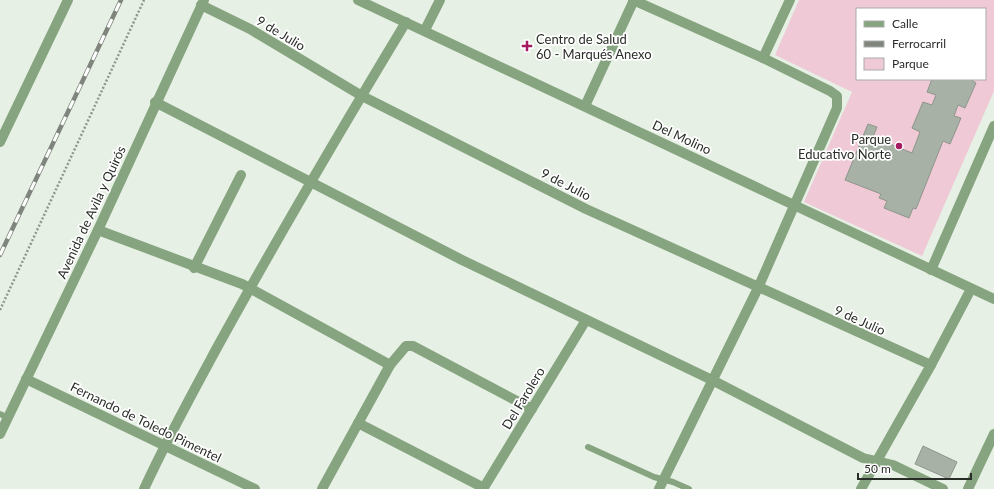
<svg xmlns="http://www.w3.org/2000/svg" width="994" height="489" viewBox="0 0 994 489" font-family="Lato,sans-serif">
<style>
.green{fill:#f0c9d6;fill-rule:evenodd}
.building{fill:#a8b1a6;stroke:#8e968c}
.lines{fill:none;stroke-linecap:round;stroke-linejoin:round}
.path{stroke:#90978e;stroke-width:2.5;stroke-dasharray:2 2;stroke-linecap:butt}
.service{stroke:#86a47f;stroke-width:6}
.minor{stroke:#86a47f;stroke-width:10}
.rail-casing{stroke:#7f857d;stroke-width:4.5}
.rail{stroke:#fff;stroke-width:3;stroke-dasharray:9;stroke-linecap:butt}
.poi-dot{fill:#a51b62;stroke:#fff;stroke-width:1.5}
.labels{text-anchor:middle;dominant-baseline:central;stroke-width:3.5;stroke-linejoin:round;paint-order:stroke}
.street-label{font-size:13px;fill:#292d28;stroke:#fff}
.poi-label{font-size:13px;fill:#292d28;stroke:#fff;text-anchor:start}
</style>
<rect width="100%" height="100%" fill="#e6f0e4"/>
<path class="green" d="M799 0H994V91L922 256 804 202 852 92 775 55ZM857 9H985V79H857Z"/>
<g class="building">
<path d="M932 79H970L976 83 965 108 958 105 954 116 961 118 950 144 943 141 916 209 913 208 909 218 884 208 887 201 879 198 881 194 845 180 868 124 877 127 873 137 912 153 920 132 912 128 923 102 932 105 936 95 927 92Z"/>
<path d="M923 446 957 462 949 479 915 464Z"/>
</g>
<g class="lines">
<path class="path" d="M0 310 144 0"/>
<g class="service">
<path d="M0 414 8 418"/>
<path d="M588 447 654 477 673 482 689 489"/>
</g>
<g class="minor">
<path d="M358 0 994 299"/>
<path d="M633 0 763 58 830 91 837 96V108L758 288 659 489"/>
<path d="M201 5 250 29 362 96 586 209 931 365"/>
<path d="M425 30 440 0"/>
<path d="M763 58 790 0"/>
<path d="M155 102 462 260 712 380 863 458 893 465 943 489"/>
<path d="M585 106 634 0"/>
<path d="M0 142 68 0"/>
<path d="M98 230 242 284 390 365"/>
<path d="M194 268 241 175"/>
<path d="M931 270 994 126"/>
<path d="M26 379 255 489"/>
<path d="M358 423 484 488"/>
<path d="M0 434 98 230 204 0"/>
<path d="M144 489C167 439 193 392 219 344 279 235 342 128 406 22"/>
<path d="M322 489 390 365 406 346H413L532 409"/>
<path d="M483 489 586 320"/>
<path d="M861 489 931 365 971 289"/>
<path d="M968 489 994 434"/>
</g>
<g class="rail-casing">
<path id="rail" d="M0 255 121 0"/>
</g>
<use href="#rail" class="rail"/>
</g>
<g class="poi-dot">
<path d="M525 40h4v4h4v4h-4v4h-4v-4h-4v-4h4z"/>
<circle cx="899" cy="146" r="4"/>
</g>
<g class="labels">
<g class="street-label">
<text transform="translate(281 33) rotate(31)">9 de Julio</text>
<text transform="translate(682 137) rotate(25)">Del Molino</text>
<text transform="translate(566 184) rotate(27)">9 de Julio</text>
<text transform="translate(91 212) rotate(-65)">Avenida de Avila y Quirós</text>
<text transform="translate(860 320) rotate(24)">9 de Julio</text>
<text transform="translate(523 398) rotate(-59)">Del Farolero</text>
<text transform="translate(146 422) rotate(26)">Fernando de Toledo Pimentel</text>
</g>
<g class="poi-label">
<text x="536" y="39">Centro de Salud<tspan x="536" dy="15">60 - Marqués Anexo</tspan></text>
<text x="891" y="139" text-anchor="end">Parque<tspan x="891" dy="15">Educativo Norte</tspan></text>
</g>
</g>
<rect x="856" y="8" width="130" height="72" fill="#ffffff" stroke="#a9aba9"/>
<rect x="864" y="21" width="20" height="6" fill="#86a47f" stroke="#a9aba9"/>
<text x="892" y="28" font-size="12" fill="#292d28">Calle</text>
<rect x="864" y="41" width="20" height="6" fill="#7f857d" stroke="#a9aba9"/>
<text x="892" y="48" font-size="12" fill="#292d28">Ferrocarril</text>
<rect x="864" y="58" width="20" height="12" fill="#f0c9d6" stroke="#a9aba9"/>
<text x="892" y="68" font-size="12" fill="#292d28">Parque</text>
<path d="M858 473v6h113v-6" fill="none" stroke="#292d28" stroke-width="2"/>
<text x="864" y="473" font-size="12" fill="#292d28" stroke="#ffffff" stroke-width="3" paint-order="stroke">50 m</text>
</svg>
